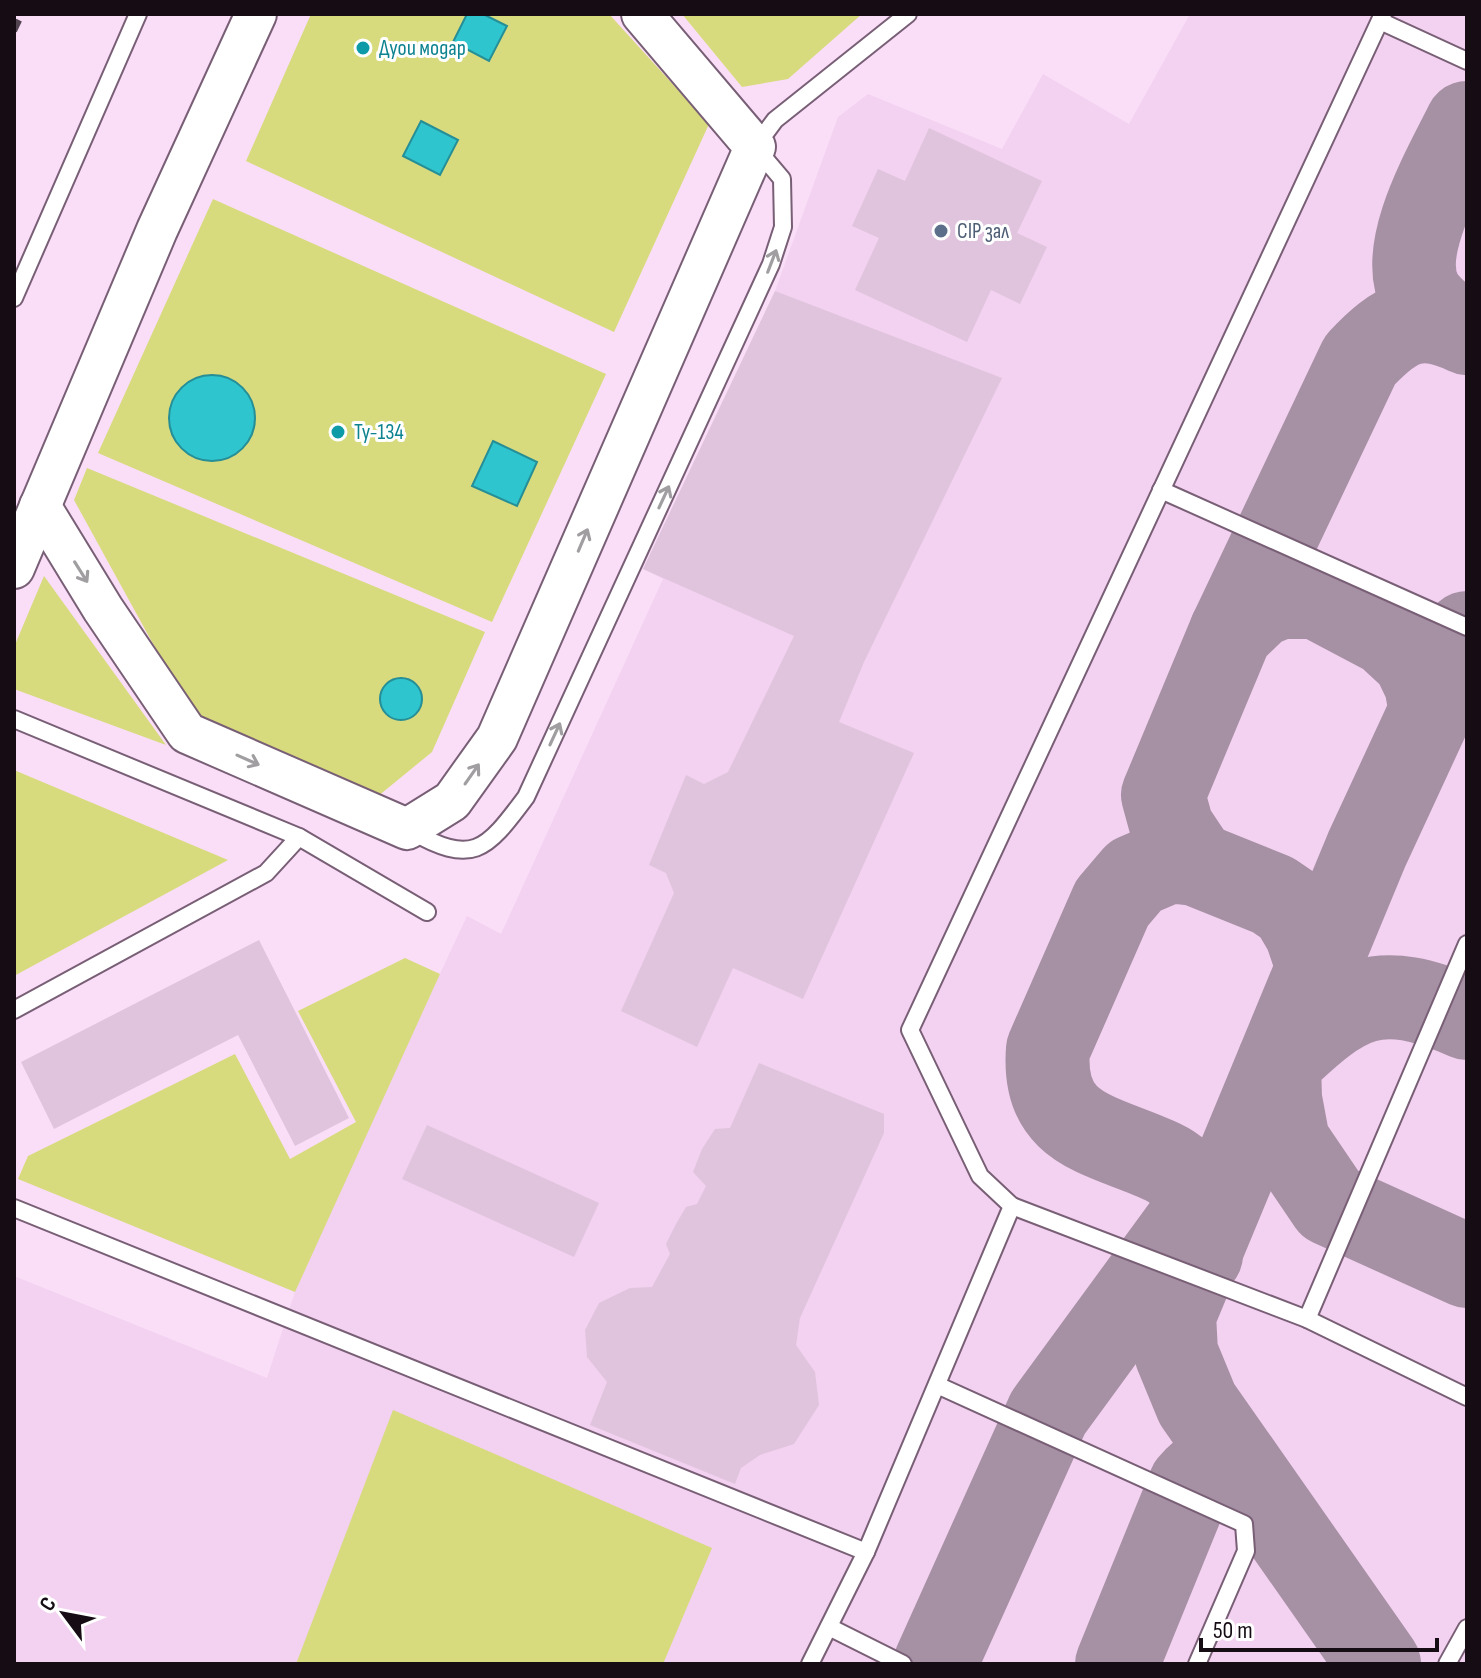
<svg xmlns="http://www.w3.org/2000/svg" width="1481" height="1678" viewBox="0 0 1481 1678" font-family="'Sofia Sans Condensed',sans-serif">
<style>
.built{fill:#f3d1f0}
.green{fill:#d7db7d}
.water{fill:#2ec5ce;stroke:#268e96;stroke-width:2}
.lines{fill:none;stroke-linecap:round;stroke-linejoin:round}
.taxiway{stroke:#a690a4;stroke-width:84}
.building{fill:#e0c4dd}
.service-casing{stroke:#785f76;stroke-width:20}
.tertiary-casing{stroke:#785f76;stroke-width:44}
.service{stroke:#fff;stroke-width:16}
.tertiary{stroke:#fff;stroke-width:40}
.rail{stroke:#514350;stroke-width:6;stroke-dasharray:12 6;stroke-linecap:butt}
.oneway{stroke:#a19ea1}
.culture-dot{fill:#0f9aa8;stroke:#fff;stroke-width:3}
.service-dot{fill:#5c6f8a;stroke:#fff;stroke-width:3}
.labels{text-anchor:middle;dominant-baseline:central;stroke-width:6;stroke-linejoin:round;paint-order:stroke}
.culture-label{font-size:22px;fill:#0d838f;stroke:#fff;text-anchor:start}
.service-label{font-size:22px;fill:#4e5e75;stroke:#fff;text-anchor:start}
</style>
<rect width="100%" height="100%" fill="#fadef8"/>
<path class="built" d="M1190 14H1467V1664H14V1276L267 1378 303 1267 467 916 501 934 663 579 643 569 775 291 838 117 868 94 1002 149 1043 74 1129 124Z"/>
<g class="green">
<path d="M311 14H609L709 124 614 332 246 161Z"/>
<path d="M682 14H862L788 79 742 87Z"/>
<path d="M213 199 606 374 492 622 98 453Z"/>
<path d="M87 468 485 632 432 752 377 797 191 713 74 500Z"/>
<path d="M44 576 166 745 14 689V647Z"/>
<path d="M14 770 228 860 14 976Z"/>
<path d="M405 958 440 974 295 1292 18 1179 28 1156 235 1054 290 1159 356 1122 298 1011Z"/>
<path d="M393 1410 712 1548 663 1664H296Z"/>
</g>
<g class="water">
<path d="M467 14H483L507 26 489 61 453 42Z"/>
<path d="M421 121 458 140 440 175 403 156Z"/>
<circle cx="212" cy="418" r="43"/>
<path d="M493 441 537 462 517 506 472 486Z"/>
<circle cx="401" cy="699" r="21"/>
</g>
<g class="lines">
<g class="taxiway">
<path d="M1446 323C1439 314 1427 305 1421 295 1396 249 1446 166 1467 123"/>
<path d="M1231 632 1360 360C1395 323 1418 309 1467 333"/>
<path d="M1196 864 1172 828 1163 795 1231 632 1258 606 1280 597H1317L1387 634 1414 659 1426 684 1431 711"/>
<path d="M1467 1018C1376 978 1347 997 1279 1062L1280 1099 1288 1142 1330 1204 1467 1266"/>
<path d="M1201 1255C1201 1231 1200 1206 1188 1184 1180 1169 1164 1162 1149 1156 1091 1132 1042 1125 1048 1049L1112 903 1135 876 1170 861 1196 864 1273 895 1292 908 1306 932 1318 967"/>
<path d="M935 1664 1048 1413 1184 1227"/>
<path d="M1117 1664 1190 1485C1205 1467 1214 1462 1238 1463"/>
<path d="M1379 1664 1197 1404 1176 1353 1174 1315 1367 849 1467 633"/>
</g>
</g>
<g class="building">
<path d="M929 128 1042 181 1017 233 1047 247 1020 304 991 290 967 342 855 290 879 238 852 226 878 169 905 181Z"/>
<path d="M775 291 1002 378 864 662 839 722 914 753 803 999 733 968 697 1047 621 1011 674 893 666 873 649 865 686 775 704 784 728 772 794 636 643 569Z"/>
<path d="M259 940 349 1118 295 1146 238 1035 54 1129 21 1062Z"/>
<path d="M759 1063 884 1114V1133L800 1318 796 1345 815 1372 819 1405 794 1444 760 1455 741 1468 735 1484 590 1425 607 1382 587 1357 585 1330 599 1303 630 1288 652 1287 670 1254 666 1244 676 1224 686 1207 697 1204 706 1186 693 1172 702 1149 715 1129 730 1128Z"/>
<path d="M427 1125 599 1203 574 1257 402 1179Z"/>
</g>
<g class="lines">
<g class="service-casing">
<g id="service">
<path d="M1380 21 1467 61"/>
<path d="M14 298 138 14"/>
<path d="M1161 490 1467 627"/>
<path d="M14 719 299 837 427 912"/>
<path d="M409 830C473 866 485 852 526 797L771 264 783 227 782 179 755 147 775 120 908 14"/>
<path d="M14 1010 266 873 299 837"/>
<path d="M1012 1206 1307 1319 1467 1397"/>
<path d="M14 1208 866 1552"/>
<path d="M1307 1319 1467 944"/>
<path d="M937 1385 1244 1524 1246 1551 1197 1664"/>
<path d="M829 1627 903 1664"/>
<path d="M810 1664 866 1552 1012 1206 980 1176 910 1030 1383 14"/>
<path d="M1447 1664 1467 1628"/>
</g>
</g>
<g class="tertiary-casing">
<g id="tertiary">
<path d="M40 506 103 609 187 733 407 829 452 801 497 738 755 147 642 14"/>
<path d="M14 568 157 230 256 14"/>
</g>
</g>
<use href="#service" class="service"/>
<use href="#tertiary" class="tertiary"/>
<path class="rail" d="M14 31 22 14"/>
</g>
<defs><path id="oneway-shaft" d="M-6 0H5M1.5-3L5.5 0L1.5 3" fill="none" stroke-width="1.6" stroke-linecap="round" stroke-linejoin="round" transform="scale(2)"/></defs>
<g class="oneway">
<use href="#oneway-shaft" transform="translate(772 261) rotate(-69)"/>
<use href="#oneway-shaft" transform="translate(664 497) rotate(-65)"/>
<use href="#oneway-shaft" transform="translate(583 540) rotate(-67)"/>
<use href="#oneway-shaft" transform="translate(81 572) rotate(58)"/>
<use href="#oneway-shaft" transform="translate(555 734) rotate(-65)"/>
<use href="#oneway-shaft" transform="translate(248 760) rotate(24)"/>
<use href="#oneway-shaft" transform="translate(472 774) rotate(-55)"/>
</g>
<g class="culture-dot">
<circle cx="363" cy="48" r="8"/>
<circle cx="338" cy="432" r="8"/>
</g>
<circle class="service-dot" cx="941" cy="231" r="8"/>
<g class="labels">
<g class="culture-label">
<text x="379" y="48">Дуои модар</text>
<text x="354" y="432">Ту-134</text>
</g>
<g class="service-label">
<text x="957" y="231">CIP зал</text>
</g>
</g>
<rect width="1481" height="1678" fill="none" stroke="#150c14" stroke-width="32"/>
<g transform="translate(64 1614) rotate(302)" stroke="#ffffff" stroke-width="6" paint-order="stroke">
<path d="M0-6L14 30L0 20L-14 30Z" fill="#150c14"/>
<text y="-12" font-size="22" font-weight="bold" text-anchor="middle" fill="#150c14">С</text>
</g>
<path d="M1201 1638v12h236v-12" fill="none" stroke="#150c14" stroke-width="4"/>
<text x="1213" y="1638" font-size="24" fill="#150c14" stroke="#ffffff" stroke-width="6" paint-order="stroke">50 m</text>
</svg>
